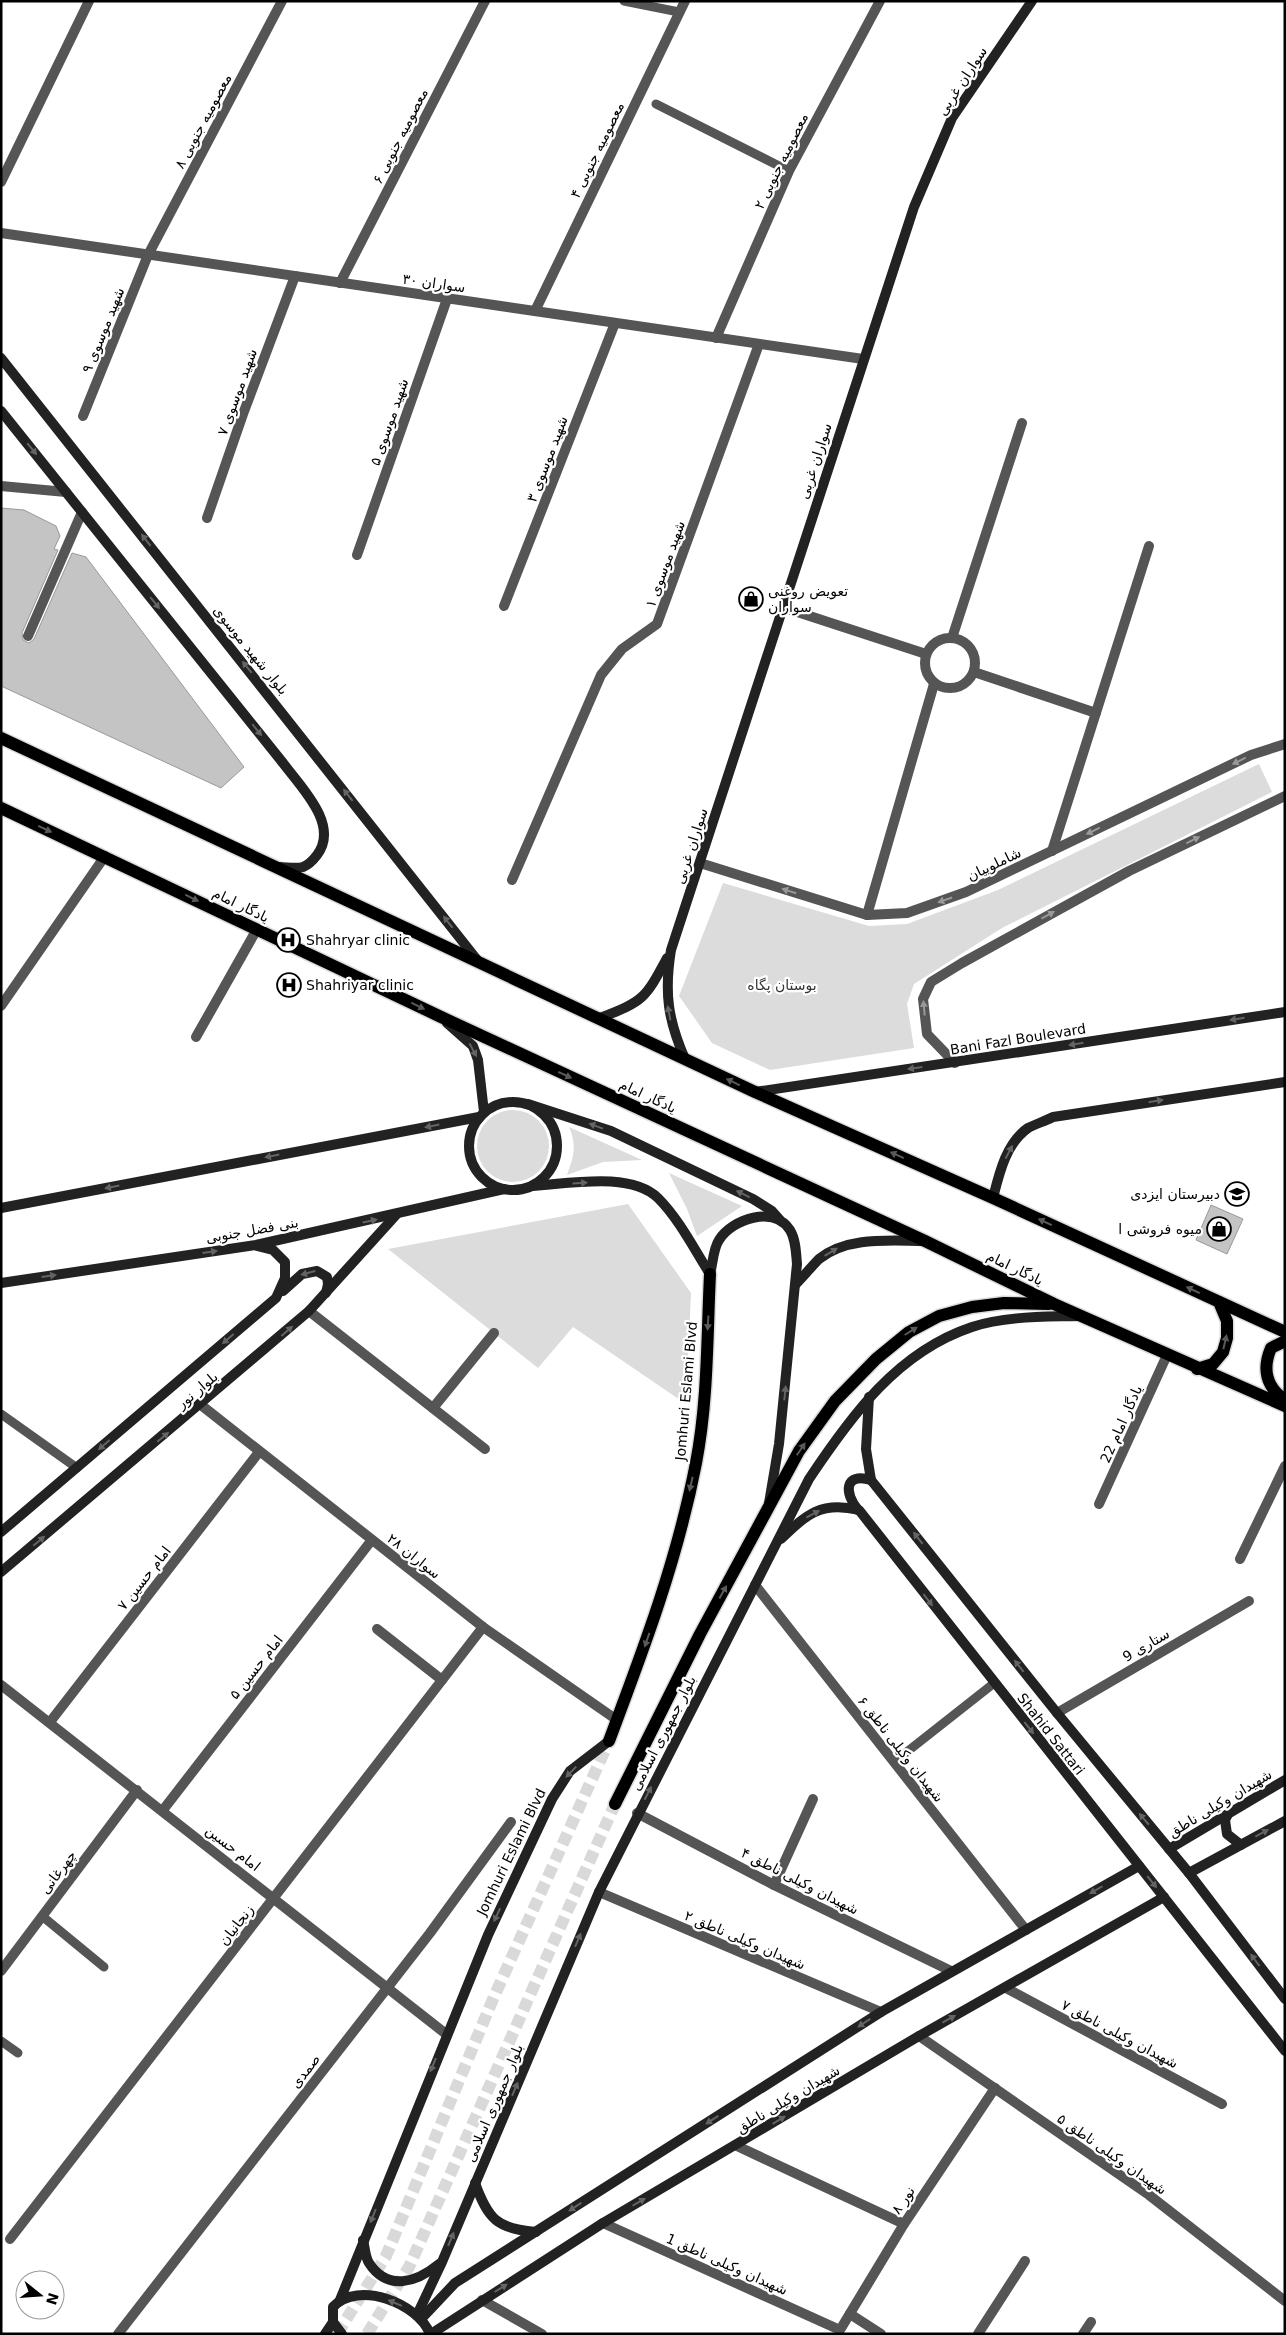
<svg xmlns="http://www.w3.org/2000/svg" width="1286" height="2335" viewBox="0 0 1286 2335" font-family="'DejaVu Sans','Noto Sans Arabic',sans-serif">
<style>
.green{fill:#dcdcdc}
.building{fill:#c4c4c4;stroke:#999}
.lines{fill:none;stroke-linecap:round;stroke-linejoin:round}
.primary-tunnel{stroke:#d9d9d9;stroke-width:12;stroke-dasharray:12 6;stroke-linecap:butt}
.primary-casing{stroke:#dbdbdb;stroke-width:15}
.lane{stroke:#555;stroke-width:9}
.street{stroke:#555;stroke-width:10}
.secondary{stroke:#222;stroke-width:10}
.primary{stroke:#000;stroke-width:12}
.oneway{fill:#646464}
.oneway2{fill:#999}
.oneway3{fill:#595959}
.labels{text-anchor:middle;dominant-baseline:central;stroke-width:4.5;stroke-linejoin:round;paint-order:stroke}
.street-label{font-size:14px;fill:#000;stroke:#fff}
.poi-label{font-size:14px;fill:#000;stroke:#fff;text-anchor:start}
.park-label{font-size:14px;fill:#333;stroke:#fff}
</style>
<rect width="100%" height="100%" fill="#fff"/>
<g class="green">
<path d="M1259 764 1272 792 1002 928 914 984 907 1004 914 1048 770 1070 712 1043 679 996 723 883 869 926 907 924 998 890Z"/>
<circle cx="513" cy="1146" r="36"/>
<path d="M569 1127 642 1160 603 1162 567 1175C574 1157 577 1145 569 1127Z"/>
<path d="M669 1173 742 1206 697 1236 687 1209Z"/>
<path d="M628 1204 691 1293 686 1404 573 1327 538 1368 388 1249Z"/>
</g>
<g class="building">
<path d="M1 508 24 510 56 526 60 536 54 549 58 550 22 633 23 640 29 643 34 639 72 553 86 557 244 767 221 788 1 686Z"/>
<path d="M1211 1205 1243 1219 1227 1254 1196 1240Z"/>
</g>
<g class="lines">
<g class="primary-tunnel">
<path d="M337 2334 386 2256 493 1999 609 1741"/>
<path d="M367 2334 409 2267 615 1804"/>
</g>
<g class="primary-casing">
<g id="primary">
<path d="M1 738 755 1092 993 1198 1285 1332"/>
<path d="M1 808 439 1016 925 1241 1054 1304 1285 1406"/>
<path d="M1285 1341 1271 1348C1262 1369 1266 1387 1285 1400"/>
<path d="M1197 1369 1213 1364 1223 1352 1227 1338V1321L1219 1302"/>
<path d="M609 1741C644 1648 677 1561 696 1463 708 1401 707 1336 710 1274"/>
<path d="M615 1804 700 1634 799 1451 835 1401 876 1359 909 1332 939 1316 972 1307 1004 1303 1049 1304"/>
</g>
</g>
<g class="lane">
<path d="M624 1 679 12"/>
<path d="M656 104 789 171"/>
<path d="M1 1414 77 1468"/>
<path d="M894 1762 993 1684"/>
<path d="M42 1916 104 1967"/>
<path d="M1 2041 18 2053"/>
</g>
<g class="street">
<path d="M1 182 89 1"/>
<path d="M1 233 863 359"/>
<path d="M340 283 485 1"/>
<path d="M535 311 685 1"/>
<path d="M716 338 789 171 880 1"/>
<path d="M83 416 148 255 282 1"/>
<path d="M1 486 66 492"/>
<path d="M207 518 243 414 295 276"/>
<path d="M357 555 447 299"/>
<path d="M504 606 615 323"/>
<path d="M782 607 926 654"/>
<path d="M28 636 82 512"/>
<path d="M952 638 1022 423"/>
<circle cx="950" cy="663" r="25"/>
<path d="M974 672 1096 713"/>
<path d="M1052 851 1149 546"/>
<path d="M700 863 867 915 907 913 966 892 1251 755 1285 744"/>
<path d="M512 880 601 675 622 649 657 624 759 344"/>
<path d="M867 915 934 684"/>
<path d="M1 1006 105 856"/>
<path d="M196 1037 257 929"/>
<path d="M955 1063 927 1034 923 999 931 982 962 963 1129 871 1285 796"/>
<path d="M309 1311 485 1449"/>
<path d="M201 1405 483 1627 617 1720"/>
<path d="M433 1408 494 1333"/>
<path d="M1099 1504 1167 1355"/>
<path d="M1240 1559 1285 1466"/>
<path d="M755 1585 1026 1930"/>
<path d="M377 1629 442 1680"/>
<path d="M1 1685 446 2034"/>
<path d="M1057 1713 1249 1601"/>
<path d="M50 1722 259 1452"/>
<path d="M163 1810 371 1541"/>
<path d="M637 1813 774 1885 951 1971"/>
<path d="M774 1885 813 1799"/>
<path d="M599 1892 881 2012"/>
<path d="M1 1971 137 1790"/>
<path d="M1006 1988 1222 2104"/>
<path d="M919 2036 1149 2195 1285 2301"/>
<path d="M737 2146 904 2224"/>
<path d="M603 2223 840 2330 904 2224 995 2088"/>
<path d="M10 2239 483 1627"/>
<path d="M482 2300 542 2334"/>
<path d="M850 2314 881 2334"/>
<path d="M118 2334 430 1933 511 1822"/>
<path d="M978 2334 1025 2261"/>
<path d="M1083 2334 1091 2322"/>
</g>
<g class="secondary">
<path d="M1 358 478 961"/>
<path d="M1 411 283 763C301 787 340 825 317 855 314 859 308 865 303 867 296 869 286 867 279 867"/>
<path d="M600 1018C644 1001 645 999 667 958"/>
<path d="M447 1023 473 1046 478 1060 484 1112"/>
<path d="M685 1059C668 1020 664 993 671 950L914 207 952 118 1032 1"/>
<path d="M755 1092 1285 1012"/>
<circle cx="513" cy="1146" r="44"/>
<path d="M528 1104 611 1131 753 1199 772 1211 780 1220"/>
<path d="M532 1186C568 1184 630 1171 658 1198 679 1219 694 1249 710 1274"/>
<path d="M993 1198C999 1174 1006 1143 1028 1128 1036 1124 1045 1121 1053 1117L1285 1082"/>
<path d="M1 1208 479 1117"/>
<path d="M710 1274C713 1263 713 1249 719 1240 732 1219 774 1205 790 1230 796 1240 796 1253 797 1264L779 1444 769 1503"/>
<path d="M1 1283 256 1245 504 1189"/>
<path d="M795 1285C803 1277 811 1267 819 1259 848 1236 890 1241 924 1241"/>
<path d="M283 1291 302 1274 317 1271 327 1277 328 1284 326 1293"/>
<path d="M869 1397 866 1449 871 1480 1057 1713 1189 1873 1285 1999"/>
<path d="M858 1510C844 1493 844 1472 871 1480"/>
<path d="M1 1532 276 1298 285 1278V1262L273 1250 257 1246"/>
<path d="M781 1539C807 1514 821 1501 859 1510L1285 2051"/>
<path d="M1 1572 309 1311 396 1215"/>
<path d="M1228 1814 1225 1820 1227 1834 1241 1845"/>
<path d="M1169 1849 1285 1780"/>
<path d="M1189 1873 1285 1821"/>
<path d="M475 2183C488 2219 497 2229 536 2232"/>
<path d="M363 2240C365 2247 365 2257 369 2263 388 2292 417 2282 439 2264"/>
<path d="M340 2300 488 1935 552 1799 570 1771 609 1741"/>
<path d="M417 2315 442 2262 599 1892 809 1479C851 1416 897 1352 972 1327 1005 1316 1044 1317 1078 1316"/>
<path d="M421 2319 455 2283 881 2012 1139 1866"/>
<path d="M325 2334 333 2322"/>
<path d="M342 2334 333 2322V2307C358 2280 418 2303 430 2334"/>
<path d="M431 2334 603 2223 919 2036 1164 1897"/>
</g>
<use href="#primary" class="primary"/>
</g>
<defs><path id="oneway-solid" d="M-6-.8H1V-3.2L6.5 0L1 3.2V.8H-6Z" transform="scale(1.25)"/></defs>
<g class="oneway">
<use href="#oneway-solid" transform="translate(32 449) rotate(51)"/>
<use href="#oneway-solid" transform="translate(146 540) rotate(-128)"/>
<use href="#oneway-solid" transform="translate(155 603) rotate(51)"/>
<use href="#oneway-solid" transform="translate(247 667) rotate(-129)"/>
<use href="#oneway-solid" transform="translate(257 730) rotate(51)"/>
<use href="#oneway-solid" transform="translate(348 795) rotate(-128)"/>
<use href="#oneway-solid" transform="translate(448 922) rotate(-128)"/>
<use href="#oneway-solid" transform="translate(669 1013) rotate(-101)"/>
<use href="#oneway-solid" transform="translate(1237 1019) rotate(171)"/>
<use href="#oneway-solid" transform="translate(1076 1044) rotate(171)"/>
<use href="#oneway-solid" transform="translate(473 1050) rotate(62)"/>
<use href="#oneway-solid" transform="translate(915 1068) rotate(172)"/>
<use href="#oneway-solid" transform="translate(1156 1101) rotate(-9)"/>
<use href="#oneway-solid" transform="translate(432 1126) rotate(169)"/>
<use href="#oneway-solid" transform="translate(596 1126) rotate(-160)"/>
<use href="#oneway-solid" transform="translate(1009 1152) rotate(-62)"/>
<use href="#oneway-solid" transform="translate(272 1156) rotate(169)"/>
<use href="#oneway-solid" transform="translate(580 1183) rotate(-4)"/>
<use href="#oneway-solid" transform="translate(112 1187) rotate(169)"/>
<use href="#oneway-solid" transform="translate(743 1194) rotate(-154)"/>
<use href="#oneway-solid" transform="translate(370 1221) rotate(-12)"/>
<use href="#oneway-solid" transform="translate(210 1252) rotate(-8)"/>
<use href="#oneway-solid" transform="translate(831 1252) rotate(-31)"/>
<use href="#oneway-solid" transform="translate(308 1273) rotate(165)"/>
<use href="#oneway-solid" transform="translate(49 1276) rotate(-8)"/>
<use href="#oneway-solid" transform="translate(287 1331) rotate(-41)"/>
<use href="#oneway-solid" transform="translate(228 1339) rotate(139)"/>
<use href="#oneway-solid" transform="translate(785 1393) rotate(-84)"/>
<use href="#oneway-solid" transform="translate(163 1437) rotate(-40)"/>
<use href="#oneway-solid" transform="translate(104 1445) rotate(139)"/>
<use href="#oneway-solid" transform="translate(813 1514) rotate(-28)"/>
<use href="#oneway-solid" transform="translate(918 1538) rotate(-128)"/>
<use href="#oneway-solid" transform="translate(39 1541) rotate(-40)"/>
<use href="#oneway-solid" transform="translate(928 1600) rotate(52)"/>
<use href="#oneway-solid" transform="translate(1019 1666) rotate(-128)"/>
<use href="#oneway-solid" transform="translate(1029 1728) rotate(52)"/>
<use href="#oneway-solid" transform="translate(571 1772) rotate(134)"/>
<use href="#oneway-solid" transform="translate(648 1793) rotate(-63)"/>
<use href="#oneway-solid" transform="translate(1144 1819) rotate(-130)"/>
<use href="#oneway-solid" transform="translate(1262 1833) rotate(-28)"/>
<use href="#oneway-solid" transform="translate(1152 1882) rotate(51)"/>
<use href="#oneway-solid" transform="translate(1096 1890) rotate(150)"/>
<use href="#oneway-solid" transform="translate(497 1915) rotate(115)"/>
<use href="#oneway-solid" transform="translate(578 1940) rotate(-67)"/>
<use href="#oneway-solid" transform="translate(1255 1960) rotate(-127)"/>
<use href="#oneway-solid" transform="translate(949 2019) rotate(-29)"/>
<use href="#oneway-solid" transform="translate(864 2023) rotate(147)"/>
<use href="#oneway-solid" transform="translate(433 2065) rotate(113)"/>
<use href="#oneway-solid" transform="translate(515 2089) rotate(-67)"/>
<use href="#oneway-solid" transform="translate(712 2120) rotate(147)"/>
<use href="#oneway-solid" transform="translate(779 2120) rotate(-31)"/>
<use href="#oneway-solid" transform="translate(639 2202) rotate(-30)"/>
<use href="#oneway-solid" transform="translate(575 2207) rotate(147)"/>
<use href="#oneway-solid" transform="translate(373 2216) rotate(112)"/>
<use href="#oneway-solid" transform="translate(451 2239) rotate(-67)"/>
<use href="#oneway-solid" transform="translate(501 2288) rotate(-32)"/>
<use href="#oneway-solid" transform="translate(395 2303) rotate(-157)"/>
</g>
<g class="oneway2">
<use href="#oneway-solid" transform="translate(1239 761) rotate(154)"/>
<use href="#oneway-solid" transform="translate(1093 831) rotate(154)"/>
<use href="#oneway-solid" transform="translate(1193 840) rotate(-26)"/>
<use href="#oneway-solid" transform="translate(789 891) rotate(-163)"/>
<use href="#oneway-solid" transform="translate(945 900) rotate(161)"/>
<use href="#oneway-solid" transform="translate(1048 915) rotate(-29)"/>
<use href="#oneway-solid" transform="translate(924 1008) rotate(-95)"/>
</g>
<g class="oneway3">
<use href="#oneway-solid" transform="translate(45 829) rotate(25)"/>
<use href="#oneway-solid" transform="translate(192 898) rotate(26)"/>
<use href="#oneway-solid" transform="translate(418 1006) rotate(26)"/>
<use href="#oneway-solid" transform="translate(565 1075) rotate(25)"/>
<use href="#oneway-solid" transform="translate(733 1082) rotate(-154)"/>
<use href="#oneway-solid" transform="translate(897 1155) rotate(-156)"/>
<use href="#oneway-solid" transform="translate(1045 1222) rotate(-155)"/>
<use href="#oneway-solid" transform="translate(1193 1290) rotate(-155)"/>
<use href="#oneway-solid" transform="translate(708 1323) rotate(93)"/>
<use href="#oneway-solid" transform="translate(911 1331) rotate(-32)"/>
<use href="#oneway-solid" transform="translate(1225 1342) rotate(-77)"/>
<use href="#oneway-solid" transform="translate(801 1449) rotate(-56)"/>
<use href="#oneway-solid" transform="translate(691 1484) rotate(103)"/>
<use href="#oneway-solid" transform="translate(723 1592) rotate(-61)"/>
<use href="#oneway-solid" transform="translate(647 1640) rotate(109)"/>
</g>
<defs>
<g id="shop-ring" transform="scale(1.25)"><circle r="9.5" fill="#fff" stroke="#000" stroke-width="1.5"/><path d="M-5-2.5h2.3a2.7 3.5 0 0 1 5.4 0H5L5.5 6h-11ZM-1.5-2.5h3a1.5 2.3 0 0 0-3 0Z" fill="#000"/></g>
<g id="hospital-ring" transform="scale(1.25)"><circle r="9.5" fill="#fff" stroke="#000" stroke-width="1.5"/><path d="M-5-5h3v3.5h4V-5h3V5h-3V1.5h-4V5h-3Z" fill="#000"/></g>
<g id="school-ring" transform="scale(1.25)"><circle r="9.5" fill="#fff" stroke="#000" stroke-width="1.5"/><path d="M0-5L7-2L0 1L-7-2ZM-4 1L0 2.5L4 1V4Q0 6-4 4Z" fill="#000"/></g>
</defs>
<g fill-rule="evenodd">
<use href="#shop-ring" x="751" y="599"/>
<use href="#hospital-ring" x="288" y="940"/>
<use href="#hospital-ring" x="289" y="985"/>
<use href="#school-ring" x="1237" y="1194"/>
<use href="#shop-ring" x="1219" y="1229"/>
</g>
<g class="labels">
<g class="street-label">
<text transform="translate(962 81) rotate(-57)">سواران غربی</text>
<text transform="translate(203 121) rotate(-62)">معصومیه جنوبی ۸</text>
<text transform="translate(400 136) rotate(-63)">معصومیه جنوبی ۶</text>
<text transform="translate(597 150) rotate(-64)">معصومیه جنوبی ۴</text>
<text transform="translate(781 161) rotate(-64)">معصومیه جنوبی ۲</text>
<text transform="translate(434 283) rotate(8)">سواران ۳۰</text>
<text transform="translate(103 330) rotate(-68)">شهید موسوی ۹</text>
<text transform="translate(237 392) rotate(-70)">شهید موسوی ۷</text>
<text transform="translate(389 422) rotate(-71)">شهید موسوی ۵</text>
<text transform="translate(547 459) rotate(-69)">شهید موسوی ۳</text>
<text transform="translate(815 461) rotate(-72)">سواران غربی</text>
<text transform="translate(665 564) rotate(-70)">شهید موسوی ۱</text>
<text transform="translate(251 650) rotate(51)">بلوار شهید موسوی</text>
<text transform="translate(691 846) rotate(-72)">سواران غربی</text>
<text transform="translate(994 864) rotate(-26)">شاملوییان</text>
<text transform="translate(241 905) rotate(26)">یادگار امام</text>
<text transform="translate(1018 1039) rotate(-9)">Bani Fazl Boulevard</text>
<text transform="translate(648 1096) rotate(25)">یادگار امام</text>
<text transform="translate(252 1230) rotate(-10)">بنی فضل جنوبی</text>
<text transform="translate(1015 1268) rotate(26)">یادگار امام</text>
<text transform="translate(197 1390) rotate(-40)">بلوار نور</text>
<text transform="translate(686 1391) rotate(-85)">Jomhuri Eslami Blvd</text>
<text transform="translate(1121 1424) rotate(-66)">یادگار امام 22</text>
<text transform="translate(414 1556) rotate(38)">سواران ۲۸</text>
<text transform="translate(144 1578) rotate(-52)">امام حسین ۷</text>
<text transform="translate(1146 1645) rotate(-30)">ستاری 9</text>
<text transform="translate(256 1667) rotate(-52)">امام حسین ۵</text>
<text transform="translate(663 1733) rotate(-63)">بلوار جمهوری اسلامی</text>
<text transform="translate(1051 1734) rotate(52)">Shahid Sattari</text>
<text transform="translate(901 1749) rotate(52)">شهیدان وکیلی ناطق ۶</text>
<text transform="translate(1220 1803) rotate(-31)">شهیدان وکیلی ناطق</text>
<text transform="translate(233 1848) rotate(38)">امام حسین</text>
<text transform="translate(511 1852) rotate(-64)">Jomhuri Eslami Blvd</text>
<text transform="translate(58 1872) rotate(-53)">چهرغانی</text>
<text transform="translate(800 1881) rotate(27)">شهیدان وکیلی ناطق ۴</text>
<text transform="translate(236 1925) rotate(-52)">زنجانیان</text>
<text transform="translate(745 1940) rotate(23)">شهیدان وکیلی ناطق ٢</text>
<text transform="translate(1120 2034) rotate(28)">شهیدان وکیلی ناطق ۷</text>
<text transform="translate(305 2071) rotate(-52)">صمدی</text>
<text transform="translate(788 2099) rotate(-31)">شهیدان وکیلی ناطق</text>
<text transform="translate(494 2103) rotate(-67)">بلوار جمهوری اسلامی</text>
<text transform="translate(1112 2154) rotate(35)">شهیدان وکیلی ناطق ۵</text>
<text transform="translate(903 2200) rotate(-56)">نور ۸</text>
<text transform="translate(727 2264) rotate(24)">شهیدان وکیلی ناطق 1</text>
</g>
<g class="poi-label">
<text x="768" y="591">تعویض روغنی<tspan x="768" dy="16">سواران</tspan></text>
<text x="306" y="940">Shahryar clinic</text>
<text x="306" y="985">Shahriyar clinic</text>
<text x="1220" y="1194" text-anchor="end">دبیرستان ایزدی</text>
<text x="1202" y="1229" text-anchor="end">میوه فروشی ا</text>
</g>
<g class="park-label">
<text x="782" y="985">بوستان پگاه</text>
</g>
</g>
<rect width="1286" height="2335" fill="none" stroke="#000000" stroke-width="5"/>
<g transform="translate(40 2295) rotate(107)"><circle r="24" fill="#ffffff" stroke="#999999"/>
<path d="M0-4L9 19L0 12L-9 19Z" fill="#000000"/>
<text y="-8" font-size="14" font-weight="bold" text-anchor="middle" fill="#000000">N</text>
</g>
</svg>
